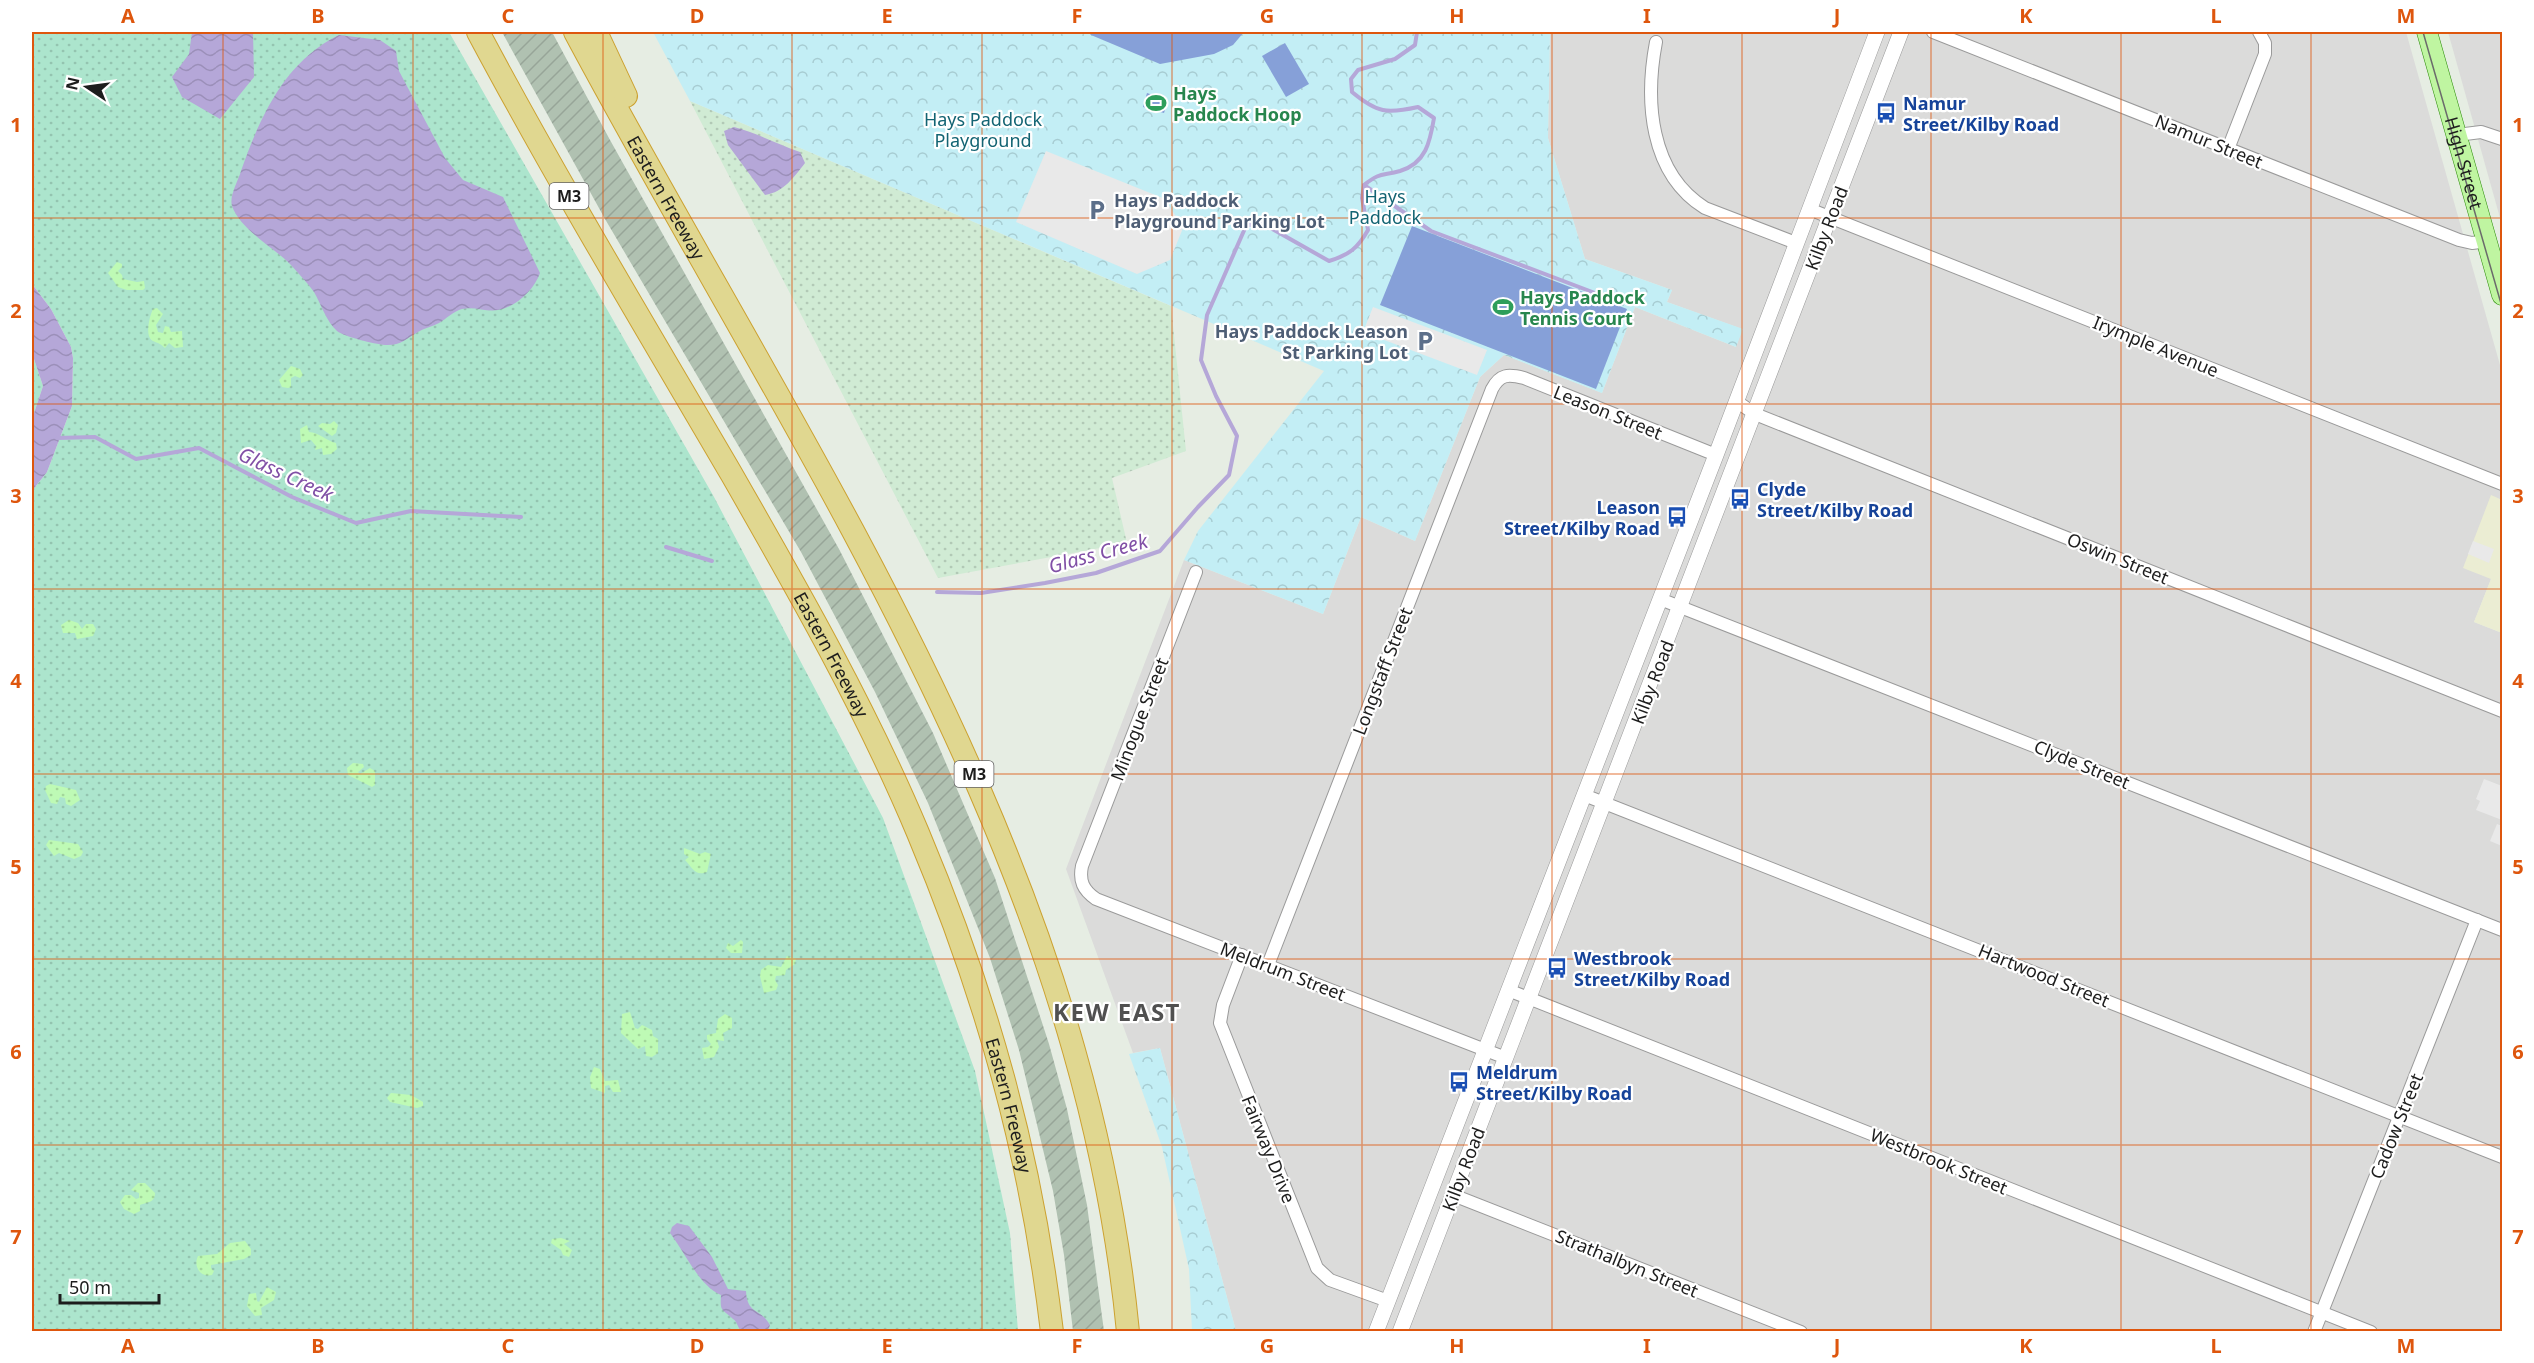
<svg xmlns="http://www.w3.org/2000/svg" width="2534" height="1363" viewBox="0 0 2534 1363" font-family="'Noto Sans',sans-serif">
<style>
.residential{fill:#dbdbda}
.commercial{fill:#ebedd3}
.construction{fill:url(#construction-furrows)}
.farmland{fill:url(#farmland-dots)}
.grass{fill:url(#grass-dots)}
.sand{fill:url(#sand-dots)}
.park{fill:url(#park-crowns)}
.pitch{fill:#86a0d8}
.parking{fill:#e9e9e9}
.water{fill:url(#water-waves)}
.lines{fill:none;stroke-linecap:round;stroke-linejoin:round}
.stream{stroke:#b5a7d8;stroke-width:4}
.minor-casing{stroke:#9a9a9a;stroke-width:14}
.tertiary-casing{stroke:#9a9a9a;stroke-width:16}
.primary-casing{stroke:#2c8c0a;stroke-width:21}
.motorway-casing{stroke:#cca130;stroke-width:24}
.minor{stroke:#fff;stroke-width:12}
.tertiary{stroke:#fff;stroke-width:15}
.primary{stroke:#bff5a1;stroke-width:20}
.motorway{stroke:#e0d790;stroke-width:22}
.tram{stroke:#6b6b6b;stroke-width:1.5}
.grid{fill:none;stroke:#de560d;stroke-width:1.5;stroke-opacity:0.55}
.labels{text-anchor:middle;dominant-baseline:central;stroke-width:4.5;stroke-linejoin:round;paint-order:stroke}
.shield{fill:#fff;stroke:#616161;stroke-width:1.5}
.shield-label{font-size:16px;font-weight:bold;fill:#1d1d1d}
.leisure-label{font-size:18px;font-weight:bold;fill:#27864d;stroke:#fff;text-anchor:start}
.transit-label{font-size:18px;font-weight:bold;fill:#164399;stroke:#fff;text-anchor:start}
.park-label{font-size:18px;fill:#136473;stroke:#fff}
.street-label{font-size:18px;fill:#1d1d1d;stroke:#fff}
.service-label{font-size:18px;font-weight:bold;fill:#4e5e75;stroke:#fff;text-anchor:start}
.water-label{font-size:20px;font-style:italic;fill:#8150a6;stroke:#fff}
.district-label{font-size:24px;font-weight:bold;letter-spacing:1.5px;fill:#505050;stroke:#fff}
.neatline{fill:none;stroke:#de560d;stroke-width:2}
.grid-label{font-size:20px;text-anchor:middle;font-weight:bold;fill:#de560d}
</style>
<defs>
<pattern id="construction-furrows" width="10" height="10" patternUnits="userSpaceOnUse" patternTransform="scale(1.5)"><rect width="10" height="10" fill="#b0c1b1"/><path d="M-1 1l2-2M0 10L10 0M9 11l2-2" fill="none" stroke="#97a598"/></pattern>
<pattern id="farmland-dots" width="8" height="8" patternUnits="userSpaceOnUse" patternTransform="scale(1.5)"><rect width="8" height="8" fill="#d0ebd4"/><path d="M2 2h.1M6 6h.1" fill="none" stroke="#b2c9b6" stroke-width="1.8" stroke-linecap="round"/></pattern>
<pattern id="grass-dots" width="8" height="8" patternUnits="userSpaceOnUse" patternTransform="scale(1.5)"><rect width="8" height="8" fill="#ace5cd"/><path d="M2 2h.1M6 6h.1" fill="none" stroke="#94c4b0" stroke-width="1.8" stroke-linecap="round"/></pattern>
<pattern id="sand-dots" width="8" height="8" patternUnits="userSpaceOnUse" patternTransform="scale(1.5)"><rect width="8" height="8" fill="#befab5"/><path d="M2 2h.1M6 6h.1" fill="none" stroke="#a3d69b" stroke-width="1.8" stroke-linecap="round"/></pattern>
<pattern id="park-crowns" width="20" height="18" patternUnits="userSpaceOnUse" patternTransform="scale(1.5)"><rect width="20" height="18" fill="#c3eef5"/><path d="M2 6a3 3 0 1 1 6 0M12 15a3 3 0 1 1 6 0" fill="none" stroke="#a7ccd2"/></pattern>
<pattern id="water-waves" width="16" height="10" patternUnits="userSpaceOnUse" patternTransform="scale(1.5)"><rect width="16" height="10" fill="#b5a7d8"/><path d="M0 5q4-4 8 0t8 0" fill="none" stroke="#9b8fb9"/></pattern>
</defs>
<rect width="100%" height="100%" fill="#e6ede3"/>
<g class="residential">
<path d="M1550 32H2406L2502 372V500L2491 496V579L2474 622 2502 633V1331H1236L1160 1048 1133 1053 1066 869 1184 560 1323 614 1361 517 1415 541 1480 377 1504 355 1602 393 1635 307 1736 347 1742 329 1667 302 1672 290 1585 259 1548 138Z"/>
<path d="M2448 32H2502V225Z"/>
</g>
<path class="commercial" d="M2491 495 2502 500V633L2474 622 2491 579 2463 568Z"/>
<path class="construction" d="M502 32H552L610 140 839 549 933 733 995 878 1049 1044 1067 1109 1087 1205 1104 1331H1073L1064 1255 1053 1191 1019 1050 990 958 928 803 875 692 801 552 605 219Z"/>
<path class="farmland" d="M690 101 1171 306 1186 451 1112 478 1127 543 938 578Z"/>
<g class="grass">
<path d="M32 32H449L714 497 883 818 975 1071 1010 1233 1018 1331H32V491L47 472 72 406 73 358 71 347 51 309 32 284Z"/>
<path d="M32 353 43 386 32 419Z"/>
</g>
<g class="sand">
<path d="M117 262 122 264V267L118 271 122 275 123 279 137 282 144 281 145 288 143 290H127L118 287 108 273Z"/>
<path d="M157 308 163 314 156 325 158 332 163 333 165 326 169 327 171 332 182 331 183 347 175 348 169 343 165 348C161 344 158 343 153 341 144 336 150 315 153 309Z"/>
<path d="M291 366 300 369 303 375 300 378 295 376 291 378V387L288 388 282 387 279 380Z"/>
<path d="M334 421 338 425 336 433 332 436 318 426 322 423 330 424Z"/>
<path d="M307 425 309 432C318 432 327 441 336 443L337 449 331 454 323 455 322 448 315 450 316 446 311 440 301 443 300 429Z"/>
<path d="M69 620 78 623 82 629 86 624H93L96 629 93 636 77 639 75 633H63L61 625Z"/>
<path d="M353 763 363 764 364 767 358 772 360 774 370 768 375 771V785L372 787 348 775 347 768Z"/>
<path d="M50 784 76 790 80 800 71 806 66 804 65 798 60 797 57 804 51 803 45 790 46 786Z"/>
<path d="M49 840 78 844 83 852 81 856 74 859 59 853 54 856 46 845Z"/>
<path d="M684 848 700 854 705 852 711 854 707 872C695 877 692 867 685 860L689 857 684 854Z"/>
<path d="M741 940 743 942 742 953H731L726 948 728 943 733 946Z"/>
<path d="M787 956 796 959 795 964 786 970 785 975 776 976 775 980 778 985 776 990 764 993 760 976 761 970 768 965 781 967Z"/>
<path d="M630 1012 635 1028 638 1029 642 1025 652 1030 653 1036 658 1039V1053L652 1057 646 1056 645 1046 638 1049 621 1033 622 1014Z"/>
<path d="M725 1014 732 1018V1028L723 1033 724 1041 717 1040 719 1047 714 1057 704 1059 702 1048 708 1047 711 1044 707 1039V1035L716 1033 718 1019Z"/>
<path d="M594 1067 600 1069 605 1081 618 1080 621 1092H613L609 1085 605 1086V1093L591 1088 590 1077Z"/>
<path d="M391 1093 411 1095 423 1102V1106L417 1108 390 1102 387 1098Z"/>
<path d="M138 1183H145L155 1193C155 1203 147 1202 140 1205V1211L134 1214 124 1209 120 1202 125 1195H131L136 1199 139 1198V1193L131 1190Z"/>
<path d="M561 1238 570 1241 564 1244 572 1250 569 1257 563 1255 561 1250 551 1243 552 1239Z"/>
<path d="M245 1241 251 1249V1255L244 1259 211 1265V1268L214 1271 212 1275C200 1278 193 1266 198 1256L217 1254 230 1243Z"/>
<path d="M267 1287 276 1292 274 1300 261 1308 262 1315 255 1316 247 1306 249 1294 256 1293 257 1301 259 1302Z"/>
</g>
<g class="park">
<path d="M653 32H1550L1548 138 1585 259 1672 290 1667 302 1743 329 1736 347 1635 307 1602 393 1504 355 1480 377 1415 541 1361 517 1323 614 1184 560 1198 531 1324 371 690 101Z"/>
<path d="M1160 1048 1236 1331H1192L1189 1269 1162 1147 1129 1054Z"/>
</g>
<g class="pitch">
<path d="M1088 32H1244L1233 45 1214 54 1160 64 1091 35Z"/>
<path d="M1285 43 1309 84 1286 97 1262 56Z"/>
<path d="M1147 93 1168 100 1164 113 1143 107Z"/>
<path d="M1412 226 1627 309 1596 389 1380 305Z"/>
</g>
<g class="parking">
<path d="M1046 151 1165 199 1183 228 1170 260 1137 274 1016 222Z"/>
<path d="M1373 307 1487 350 1477 375 1363 332Z"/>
<path d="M2473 541 2494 549 2489 563 2468 554Z"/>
<path d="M2484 779 2502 786V820L2476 810 2480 801 2476 799Z"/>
<path d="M2497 824 2502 826V846L2490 841Z"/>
</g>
<g class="water">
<path d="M192 32H253L254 77 220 119 182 97 172 77 189 54Z"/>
<path d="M339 35 380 40 396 51 399 71 445 158 463 180 503 197 540 273C534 290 516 307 498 310 486 312 474 306 462 309 454 311 446 319 439 323 432 327 424 328 418 332 406 339 400 346 385 345 374 344 345 337 337 331 326 321 321 304 314 292 307 282 298 273 290 264 273 247 240 229 232 206 229 196 238 181 241 171 260 117 285 61 339 35Z"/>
<path d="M734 127C757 133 777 144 800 152L805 163C794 177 784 192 765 195L728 145 724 131Z"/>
<path d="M32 284 51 309 71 347 73 358 72 406 47 472 32 491V419L43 386 32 353Z"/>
<path d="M677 1223 689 1226 712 1257 728 1289 746 1291C747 1315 761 1308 770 1325L768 1331H741C738 1328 737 1321 733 1319 721 1308 720 1312 721 1295 700 1287 684 1251 670 1233L672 1227Z"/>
</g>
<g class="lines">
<g class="stream">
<path d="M1364 185 1431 231 1616 301"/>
<path d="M57 438 95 437 136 459 199 448 292 497 356 523 411 511 521 517"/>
<path d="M666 547 712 561"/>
<path d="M937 592 981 593 1045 583 1096 573 1160 551 1198 507 1229 475 1237 436 1216 396 1201 360 1207 315 1246 226 1260 222 1329 261C1349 255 1358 248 1368 230L1362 198 1364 185C1380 172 1382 176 1400 171 1426 163 1430 142 1434 118L1418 107C1387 114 1377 113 1352 92L1351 79 1358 70 1395 59 1415 45 1417 32"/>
</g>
<g class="minor-casing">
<g id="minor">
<path d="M1933 32 2459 240 2472 243 2488 241"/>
<path d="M1656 42C1645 100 1649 173 1705 208L1796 243"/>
<path d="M2457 135 2481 132 2502 139"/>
<path d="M2228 149 2265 54V43L2259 32"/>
<path d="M1809 209 2502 484"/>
<path d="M1736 401 1755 414 2502 711"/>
<path d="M1196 572 1082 866C1079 881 1083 890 1096 899L1506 1058"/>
<path d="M1660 599 2502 930"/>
<path d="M1584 795 2502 1157"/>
<path d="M1242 955 1223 1005 1220 1023 1317 1268 1330 1280 1388 1301"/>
<path d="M1268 965 1492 389C1500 374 1508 374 1524 378L1716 455"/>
<path d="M1508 990 2371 1332"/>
<path d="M1453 1195 1801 1332"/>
<path d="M2314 1332 2477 920"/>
</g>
</g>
<g class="tertiary-casing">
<g id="tertiary">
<path d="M1376 1332 1716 455 1877 32"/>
<path d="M1400 1332 1901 32"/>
</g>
</g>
<g class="primary-casing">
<g id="primary">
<path id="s1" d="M2427 32 2502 295"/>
</g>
</g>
<g class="motorway-casing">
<g id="motorway">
<path id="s2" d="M478 32C558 182 646 328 732 475 799 592 866 709 918 833 987 997 1031 1154 1052 1332"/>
<path id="s3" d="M575 32C798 450 1081 845 1128 1332"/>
<path d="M596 32 626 96"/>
</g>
</g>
<use href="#minor" class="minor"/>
<use href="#tertiary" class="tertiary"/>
<use href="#primary" class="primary"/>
<use href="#motorway" class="motorway"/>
<path class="tram" d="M2423 32 2502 307"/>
</g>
<path class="grid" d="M223 32V1332M413 32V1332M603 32V1332M792 32V1332M982 32V1332M1172 32V1332M1362 32V1332M1552 32V1332M1742 32V1332M1931 32V1332M2121 32V1332M2311 32V1332M32 218H2502M32 404H2502M32 589H2502M32 774H2502M32 959H2502M32 1145H2502"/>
<defs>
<g id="stadium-bare" transform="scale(1.62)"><path d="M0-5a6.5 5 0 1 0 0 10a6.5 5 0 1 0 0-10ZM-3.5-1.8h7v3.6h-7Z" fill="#2e9e5b" stroke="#fff" stroke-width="2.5" paint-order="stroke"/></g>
<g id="bus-bare" transform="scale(1.62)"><path d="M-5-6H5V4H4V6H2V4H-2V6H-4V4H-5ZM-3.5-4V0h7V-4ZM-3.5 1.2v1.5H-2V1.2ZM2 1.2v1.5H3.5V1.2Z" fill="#1a4fb4" stroke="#fff" stroke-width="2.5" paint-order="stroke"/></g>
<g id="parking-bare" transform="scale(1.62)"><path d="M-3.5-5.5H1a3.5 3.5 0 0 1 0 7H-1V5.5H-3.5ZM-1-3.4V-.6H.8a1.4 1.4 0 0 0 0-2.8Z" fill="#5c6f8a" stroke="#fff" stroke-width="2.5" paint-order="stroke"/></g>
</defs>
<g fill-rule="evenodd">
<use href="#stadium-bare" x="1156" y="103"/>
<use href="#bus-bare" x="1886" y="113"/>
<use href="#parking-bare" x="1097" y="210"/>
<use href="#stadium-bare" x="1503" y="307"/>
<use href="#parking-bare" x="1425" y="341"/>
<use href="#bus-bare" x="1740" y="499"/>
<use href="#bus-bare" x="1677" y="517"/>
<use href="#bus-bare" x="1557" y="968"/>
<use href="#bus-bare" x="1459" y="1082"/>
</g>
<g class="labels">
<g class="shield">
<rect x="549.5" y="183" width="39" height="26" rx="4.5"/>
<rect x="954.5" y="761" width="39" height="26" rx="4.5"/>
</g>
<g class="shield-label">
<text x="569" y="196">M3</text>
<text x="974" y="774">M3</text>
</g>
<g class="leisure-label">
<text x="1173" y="93">Hays<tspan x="1173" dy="21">Paddock Hoop</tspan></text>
<text x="1520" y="297">Hays Paddock<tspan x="1520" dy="21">Tennis Court</tspan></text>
</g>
<g class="transit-label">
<text x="1903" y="103">Namur<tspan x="1903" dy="21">Street/Kilby Road</tspan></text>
<text x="1757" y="489">Clyde<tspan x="1757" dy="21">Street/Kilby Road</tspan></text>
<text x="1660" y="507" text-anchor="end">Leason<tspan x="1660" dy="21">Street/Kilby Road</tspan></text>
<text x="1574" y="958">Westbrook<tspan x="1574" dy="21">Street/Kilby Road</tspan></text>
<text x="1476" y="1072">Meldrum<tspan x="1476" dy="21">Street/Kilby Road</tspan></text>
</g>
<g class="park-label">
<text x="983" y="119">Hays Paddock<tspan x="983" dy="21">Playground</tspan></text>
<text x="1385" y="196">Hays<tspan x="1385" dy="21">Paddock</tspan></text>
</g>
<g class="street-label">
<text transform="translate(2209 141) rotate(22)">Namur Street</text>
<text stroke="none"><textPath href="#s1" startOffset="136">High Street</textPath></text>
<text stroke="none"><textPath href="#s3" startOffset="189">Eastern Freeway</textPath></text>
<text transform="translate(1826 228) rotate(-69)">Kilby Road</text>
<text transform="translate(2156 346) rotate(22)">Irymple Avenue</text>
<text transform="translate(1608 412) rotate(22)">Leason Street</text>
<text transform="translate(2118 558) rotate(22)">Oswin Street</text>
<text stroke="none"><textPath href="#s2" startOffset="716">Eastern Freeway</textPath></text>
<text transform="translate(1382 671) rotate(-69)">Longstaff Street</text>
<text transform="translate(1652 682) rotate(-69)">Kilby Road</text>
<text transform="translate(1139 719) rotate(-69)">Minogue Street</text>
<text transform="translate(2082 764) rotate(22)">Clyde Street</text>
<text transform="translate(1283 971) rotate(21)">Meldrum Street</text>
<text transform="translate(2044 975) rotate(22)">Hartwood Street</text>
<text stroke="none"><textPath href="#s2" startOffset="1202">Eastern Freeway</textPath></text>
<text transform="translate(2396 1126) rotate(-68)">Cadow Street</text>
<text transform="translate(1269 1149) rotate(68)">Fairway Drive</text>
<text transform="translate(1939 1161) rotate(22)">Westbrook Street</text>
<text transform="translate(1463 1169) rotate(-69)">Kilby Road</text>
<text transform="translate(1627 1263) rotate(22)">Strathalbyn Street</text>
</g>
<g class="service-label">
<text x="1114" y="200">Hays Paddock<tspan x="1114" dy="21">Playground Parking Lot</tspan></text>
<text x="1408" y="331" text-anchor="end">Hays Paddock Leason<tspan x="1408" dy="21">St Parking Lot</tspan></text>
</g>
<g class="water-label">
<text transform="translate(286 474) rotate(25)">Glass Creek</text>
<text transform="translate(1098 553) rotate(-15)">Glass Creek</text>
</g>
<g class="district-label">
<text x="1117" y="1011">KEW EAST</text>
</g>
</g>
<rect width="2534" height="1363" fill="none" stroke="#ffffff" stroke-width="66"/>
<g transform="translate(87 87) rotate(283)" stroke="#ffffff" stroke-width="4.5" paint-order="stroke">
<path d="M0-4.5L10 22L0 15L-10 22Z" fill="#1d1d1d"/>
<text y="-9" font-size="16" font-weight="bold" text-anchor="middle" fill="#1d1d1d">N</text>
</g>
<path d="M60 1294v9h99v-9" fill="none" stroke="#1d1d1d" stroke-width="3"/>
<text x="69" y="1294" font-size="18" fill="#1d1d1d" stroke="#ffffff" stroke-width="4.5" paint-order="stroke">50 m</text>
<rect x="33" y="33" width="2468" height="1297" class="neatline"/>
<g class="grid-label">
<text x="128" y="23">A</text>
<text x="318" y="23">B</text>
<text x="508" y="23">C</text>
<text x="697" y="23">D</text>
<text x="887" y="23">E</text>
<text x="1077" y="23">F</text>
<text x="1267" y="23">G</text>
<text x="1457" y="23">H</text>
<text x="1647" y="23">I</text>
<text x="1837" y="23">J</text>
<text x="2026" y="23">K</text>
<text x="2216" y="23">L</text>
<text x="2406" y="23">M</text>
<text x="16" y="132">1</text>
<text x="2518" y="132">1</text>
<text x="16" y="318">2</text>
<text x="2518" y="318">2</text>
<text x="16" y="503">3</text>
<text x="2518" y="503">3</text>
<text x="16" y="688">4</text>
<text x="2518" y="688">4</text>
<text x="16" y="874">5</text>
<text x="2518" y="874">5</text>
<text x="16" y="1059">6</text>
<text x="2518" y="1059">6</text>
<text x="16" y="1244">7</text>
<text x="2518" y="1244">7</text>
<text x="128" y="1353">A</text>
<text x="318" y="1353">B</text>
<text x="508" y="1353">C</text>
<text x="697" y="1353">D</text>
<text x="887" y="1353">E</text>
<text x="1077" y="1353">F</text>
<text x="1267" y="1353">G</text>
<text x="1457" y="1353">H</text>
<text x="1647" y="1353">I</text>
<text x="1837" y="1353">J</text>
<text x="2026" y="1353">K</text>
<text x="2216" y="1353">L</text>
<text x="2406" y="1353">M</text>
</g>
</svg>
